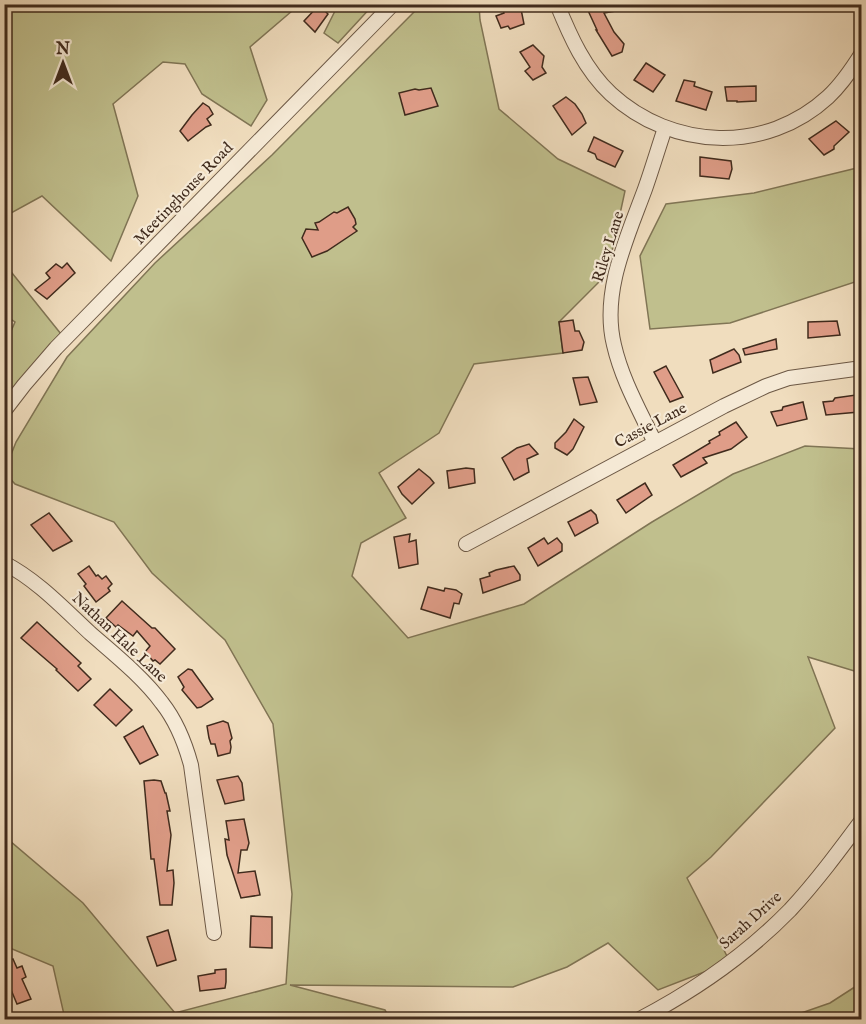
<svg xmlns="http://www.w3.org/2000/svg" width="866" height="1024" viewBox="0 0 866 1024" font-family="'IM FELL English',serif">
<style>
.green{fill:#c0bf8d;stroke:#807555;stroke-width:1.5}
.building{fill:#df9d88;stroke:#402b1d;stroke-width:1.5}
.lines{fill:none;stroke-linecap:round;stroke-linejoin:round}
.minor-casing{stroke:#6c5845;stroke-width:16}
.minor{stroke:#f5e9d5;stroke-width:14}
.labels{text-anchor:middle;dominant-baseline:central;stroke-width:4.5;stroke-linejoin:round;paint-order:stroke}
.street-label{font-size:16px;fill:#402b1d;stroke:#f5e9d5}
</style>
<rect width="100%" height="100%" fill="#f0ddbe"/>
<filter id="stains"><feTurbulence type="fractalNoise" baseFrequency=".00333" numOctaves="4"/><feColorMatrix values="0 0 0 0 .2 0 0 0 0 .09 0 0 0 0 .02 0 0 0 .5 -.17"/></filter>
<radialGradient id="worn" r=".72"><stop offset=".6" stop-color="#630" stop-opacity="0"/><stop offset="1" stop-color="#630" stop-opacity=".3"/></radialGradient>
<g class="green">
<path d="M5 4H299V5L250 47 267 100 251 126 202 94 185 64 163 62 113 104 138 196 111 261 42 196 9 214 5 219Z"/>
<path d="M338 5H373L338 43 324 33Z"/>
<path d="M421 5H479L480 20 499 109 558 159 625 191 607 274 559 322 563 353 474 364 439 433 379 473 406 518 361 543 352 576 408 638 524 604 652 522 733 474 805 446 861 449V673L808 657 835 728 711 857 687 878 730 962 658 990 608 943 567 967 513 987 290 985 385 1010 390 1019H65L53 966 5 946 4 836 83 903 175 1013 286 984 292 894 273 724 225 640 152 573 114 522 15 484 5 473V470L16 442 67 357 155 263 272 155Z"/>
<path d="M861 167V280L730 323 650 329 640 256 666 204 754 193Z"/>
<path d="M4 263 65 339 5 404V345L15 322 5 315Z"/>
<path d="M861 983V1019H784L830 1003Z"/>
</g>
<g class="building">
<path d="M511 4H520L524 24 510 29 508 26 501 28 496 16 504 13 502 7Z"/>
<path d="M585 4H621V10L604 13 614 32 624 44 622 52 612 56 596 30H597Z"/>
<path d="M319 5 328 14 315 32 304 21Z"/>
<path d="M533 45 544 56 542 67 546 73 533 80 525 71 530 67 520 52Z"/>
<path d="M646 63 665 75 653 92 634 80Z"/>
<path d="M684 80 695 82 694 86 712 92 706 110 676 101Z"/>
<path d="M756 86V101L737 102V101H727L725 87Z"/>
<path d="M431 88 438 106 405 115 399 93 415 89 419 90Z"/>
<path d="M566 97 575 104 582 114 586 123 572 135 553 106Z"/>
<path d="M203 103 209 107 213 114 207 119 211 125 206 127 188 141 180 131 192 115Z"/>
<path d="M836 121 849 132 834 146V149L824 155 809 139Z"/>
<path d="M594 137 623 151 615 167 597 159 595 154 588 151Z"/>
<path d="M700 157 731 161 732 169 729 179 700 176Z"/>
<path d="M348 207 355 219 356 224 353 227 357 231 327 251 312 257 302 238 306 229 318 230 315 223 319 222 334 212 337 213Z"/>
<path d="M67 263 75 273 47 299 35 290 50 278 46 273 56 264 62 268Z"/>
<path d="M573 320 575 331H579L584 342 582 350 563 353 559 322Z"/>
<path d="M837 321 840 335 808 338V322Z"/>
<path d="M776 339 777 349 745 355 743 349Z"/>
<path d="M734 349 739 355 741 362 713 373 710 360Z"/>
<path d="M666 366 683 397 670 402 654 372Z"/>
<path d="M588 377 597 402 580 405 573 378Z"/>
<path d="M856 395 861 401 859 412 826 415 823 402 833 401 835 398Z"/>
<path d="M803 402 807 419 777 426 771 412 782 410 783 407Z"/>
<path d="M574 419 584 427 573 449 567 455 555 448V443L566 432Z"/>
<path d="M736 422 747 437 731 449 703 458 707 463 681 477 673 465 710 443 709 441 720 435 719 432Z"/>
<path d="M529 444 538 454 527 459 529 472 514 480 502 458 517 448Z"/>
<path d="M466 468 474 469 475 483 449 488 447 471Z"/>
<path d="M419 469 430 478 434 483 412 504 402 494 398 487Z"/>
<path d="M645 483 652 495 626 513 617 500Z"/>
<path d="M591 510 596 515 598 523 575 536 568 522Z"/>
<path d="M49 513 72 541 53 551 31 525Z"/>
<path d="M410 534 409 542 416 540 418 564 399 568 394 537Z"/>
<path d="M544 538 548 544 557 538 562 544V551L538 566 528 548Z"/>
<path d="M89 566 96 576 98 575 102 579 106 576 112 584 108 588 110 591 96 602 84 586 86 584 78 574Z"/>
<path d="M514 566 520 575V580L483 593 480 579 490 576 489 573 496 570Z"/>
<path d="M428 587 444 591 445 588 456 590 462 594 459 604 454 603 450 618 421 609Z"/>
<path d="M122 601 152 628H155L175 649 160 664 155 660 153 661 145 652 150 646 137 631 133 636 118 625 116 627 106 618Z"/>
<path d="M37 622 81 663 78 666 91 679 78 691 56 670 57 669 21 638Z"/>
<path d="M188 669 192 670 213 699 201 707 197 708 182 690 184 687 178 677Z"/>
<path d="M110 689 132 710 116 726 94 705Z"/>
<path d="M223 721 228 723 232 738 230 741 231 747 230 753 218 756 215 744H211L209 738 207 726Z"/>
<path d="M143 726 158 755 140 764 124 737Z"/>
<path d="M238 776 242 783 244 800 225 804 217 780Z"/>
<path d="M154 780 161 781 165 793H166L170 811H167L171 835 167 871 173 870 174 883 172 905H160L154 859H151L144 781Z"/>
<path d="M244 819 249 843 247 850H241L238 873 255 871 260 895 241 898 227 855 225 839 229 840 226 821Z"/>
<path d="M251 916 272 917V948L250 947Z"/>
<path d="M168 930 176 960 157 966 147 937Z"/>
<path d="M13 959 17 968 22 966 26 977 22 979 31 999 17 1004 9 985 7 986 4 981V962Z"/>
<path d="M226 969V982L225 988 200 991 198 976 215 973V970Z"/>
</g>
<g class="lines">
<g class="minor-casing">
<g id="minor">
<path d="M557 4C570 36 585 70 611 94 672 150 766 154 828 97 842 84 852 69 862 53"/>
<path d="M4 411 24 385 56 348 393 4"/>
<path d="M655 443C640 411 622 380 614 345 601 292 627 238 645 189 652 169 658 149 665 128"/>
<path d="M466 544 724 406 766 386 789 378 862 368"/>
<path d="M4 563C37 580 63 608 90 633 114 654 143 677 162 703 177 722 185 743 191 765L214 933"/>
<path d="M638 1020C694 991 746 955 790 910 816 882 839 851 862 820"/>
</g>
</g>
<use href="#minor" class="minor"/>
</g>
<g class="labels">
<g class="street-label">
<text transform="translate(184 194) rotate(-46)">Meetinghouse Road</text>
<text transform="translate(609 247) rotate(-73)">Riley Lane</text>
<text transform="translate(651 426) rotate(-28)">Cassie Lane</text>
<text transform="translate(119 638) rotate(43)">Nathan Hale Lane</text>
<text transform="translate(751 921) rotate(-42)">Sarah Drive</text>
</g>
</g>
<rect width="866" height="1024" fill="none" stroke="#f0ddbe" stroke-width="24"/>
<rect x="6" y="6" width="854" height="1012" fill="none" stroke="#402b1d" stroke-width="3"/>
<rect x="12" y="12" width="842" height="1000" fill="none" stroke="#402b1d" stroke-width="1.5"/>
<g transform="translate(63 63)" stroke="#f5e9d5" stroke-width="4.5" paint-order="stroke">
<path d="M0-4.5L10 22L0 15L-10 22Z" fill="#402b1d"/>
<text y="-9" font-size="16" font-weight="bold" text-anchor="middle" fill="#402b1d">N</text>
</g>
<rect width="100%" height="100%" filter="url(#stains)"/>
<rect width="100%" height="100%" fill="url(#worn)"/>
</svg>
